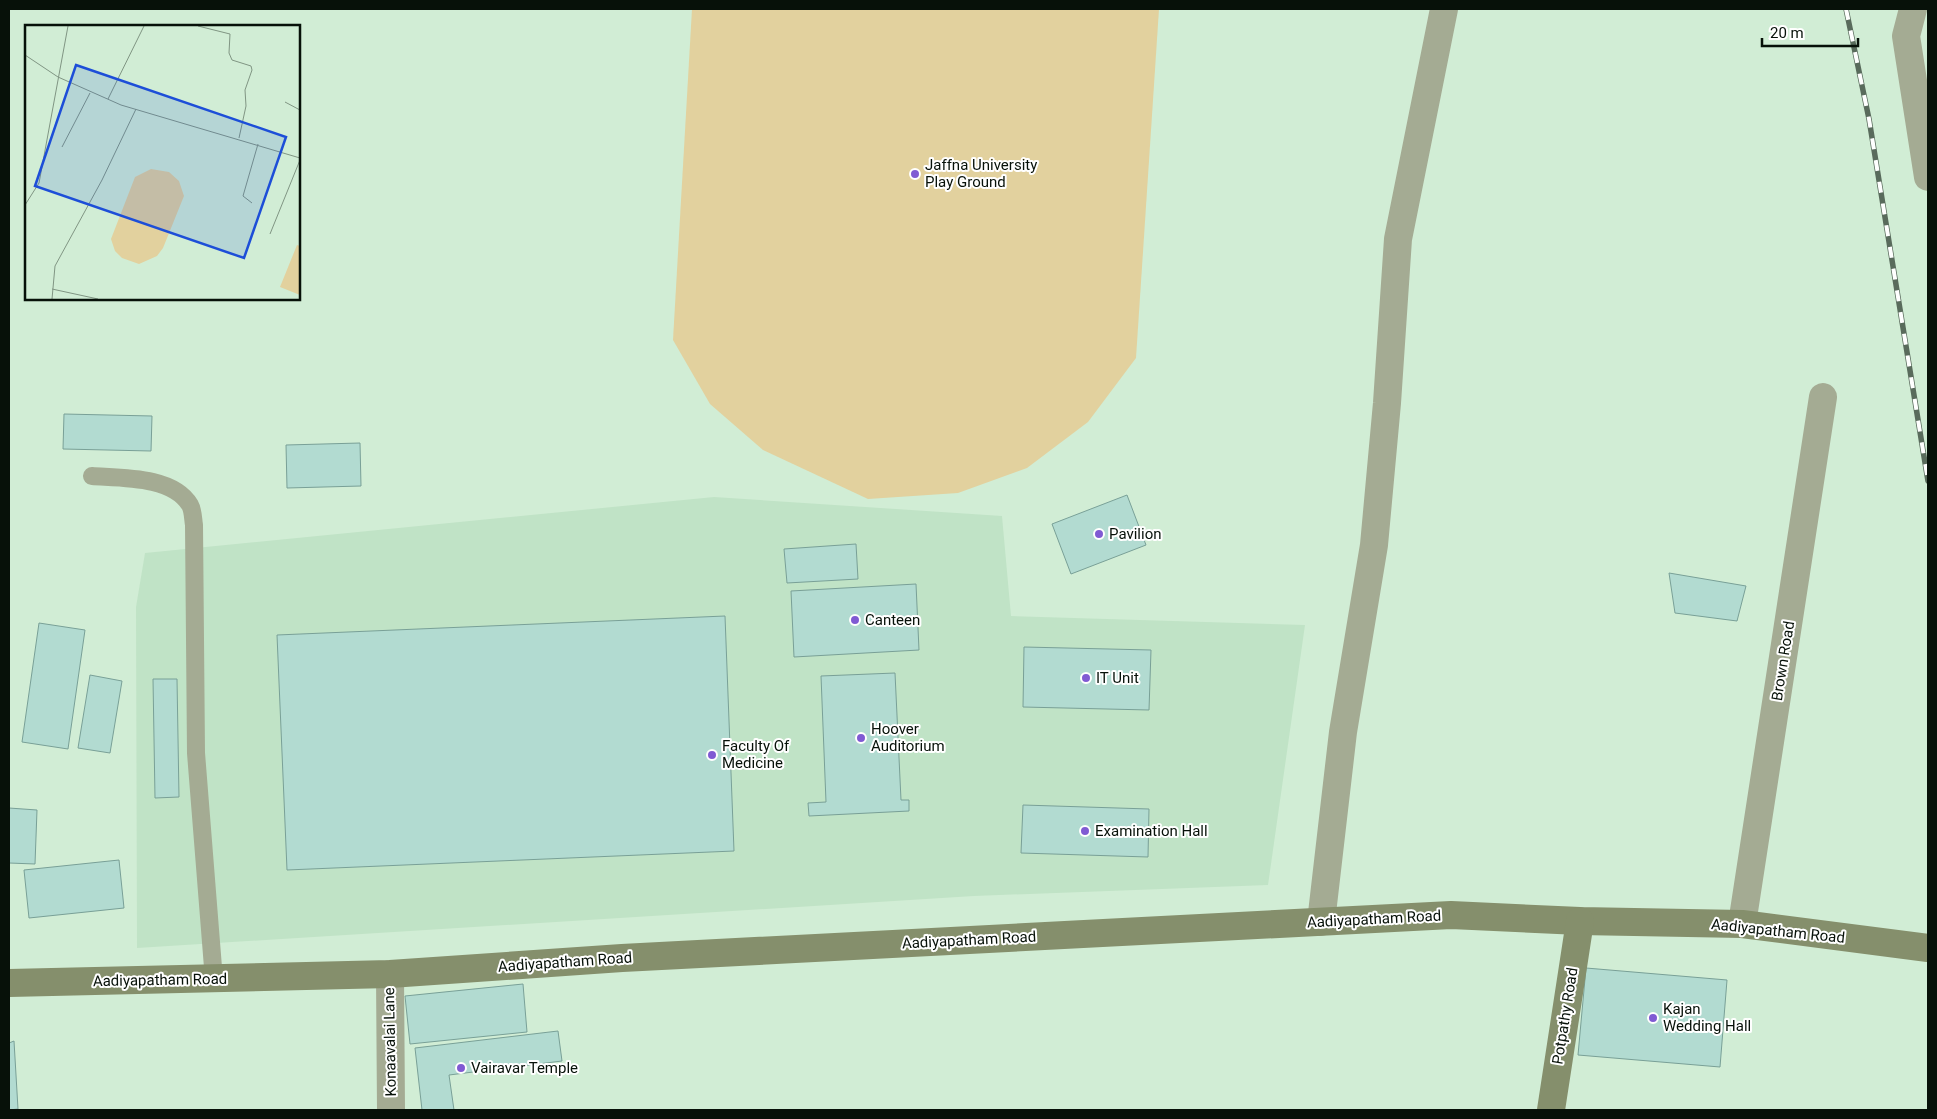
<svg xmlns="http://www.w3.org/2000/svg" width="1937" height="1119" viewBox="0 0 1937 1119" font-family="Roboto,sans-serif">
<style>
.built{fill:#c0e3c6}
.green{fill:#e2d19e}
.building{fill:#b2dbd1;stroke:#79a097}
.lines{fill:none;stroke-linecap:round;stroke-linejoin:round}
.lane{stroke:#a4ab93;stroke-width:18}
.street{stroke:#a4ab93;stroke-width:28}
.secondary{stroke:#858f6c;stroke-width:28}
.rail-casing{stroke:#596b5c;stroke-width:5.5}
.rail{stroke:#fff;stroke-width:4;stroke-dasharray:11;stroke-linecap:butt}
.poi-dot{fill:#805ad3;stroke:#fff;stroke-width:2}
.labels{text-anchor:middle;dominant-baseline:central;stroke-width:4;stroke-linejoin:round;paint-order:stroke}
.poi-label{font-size:15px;fill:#071109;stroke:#fff;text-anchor:start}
.street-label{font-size:15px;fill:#071109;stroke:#fff}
.inset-road{fill:none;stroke:#809583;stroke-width:1}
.view{fill:#1d4ed8;fill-opacity:0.15;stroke:#1d4ed8;stroke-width:2.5}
.inset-edge{fill:none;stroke:#071109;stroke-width:2.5}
</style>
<rect width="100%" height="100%" fill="#d1edd5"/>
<path class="built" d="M714 497 1002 516 1011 616 1305 625 1268 885 974 896 137 948 136 607 145 553Z"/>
<path class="green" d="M692 9H1159L1136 358 1088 422 1027 468 958 493 868 499 763 450 710 404 673 340Z"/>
<g class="building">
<path d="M64 414 152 416 151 451 63 449Z"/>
<path d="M360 443 361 486 287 488 286 445Z"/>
<path d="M1127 495 1146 545 1071 574 1052 524Z"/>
<path d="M856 544 858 579 787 583 784 549Z"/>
<path d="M1669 573 1746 586 1737 621 1675 613Z"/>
<path d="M916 584 919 650 794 657 791 591Z"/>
<path d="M725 616 734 851 287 870 277 635Z"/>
<path d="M39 623 85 630 68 749 22 742Z"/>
<path d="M1024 647 1151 650 1149 710 1023 707Z"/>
<path d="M895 673 901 800H909V811L809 816 808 803 826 802 821 676Z"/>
<path d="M90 675 122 681 110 753 78 748Z"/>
<path d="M153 679H177L179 797 155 798Z"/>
<path d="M1023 805 1149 809 1148 857 1021 853Z"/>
<path d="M9 808 37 810 35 864 9 863Z"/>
<path d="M119 860 124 908 29 918 24 870Z"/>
<path d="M1586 968 1727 980 1720 1067 1578 1055Z"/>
<path d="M523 984 527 1032 410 1044 405 996Z"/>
<path d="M558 1031 562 1061 449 1075 454 1110H422L415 1048Z"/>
<path d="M14 1041 18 1109 9 1110V1043Z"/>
</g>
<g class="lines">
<path class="lane" d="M92 476C121 478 173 476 190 505 193 510 193 519 194 525L196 753 214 980"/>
<g class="street">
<path d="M1913 9 1906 36 1928 177"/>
<path d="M1321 922 1343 732 1374 545 1387 403 1398 239 1444 9"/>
<path d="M1742 924 1823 397"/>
<path d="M390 974 391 1110"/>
</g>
<g class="secondary">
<path d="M9 983 390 974 622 958 1451 915 1580 921 1742 924 1928 948"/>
<path d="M1551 1110 1580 921"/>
</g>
<g class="rail-casing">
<path id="rail" d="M1846 9 1869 119 1928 481"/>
</g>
<use href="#rail" class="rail"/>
</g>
<g class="poi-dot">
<circle cx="915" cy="174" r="5"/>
<circle cx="1099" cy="534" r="5"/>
<circle cx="855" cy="620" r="5"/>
<circle cx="1086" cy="678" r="5"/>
<circle cx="861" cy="738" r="5"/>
<circle cx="712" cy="755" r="5"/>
<circle cx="1085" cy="831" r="5"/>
<circle cx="1653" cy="1018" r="5"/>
<circle cx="461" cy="1068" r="5"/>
</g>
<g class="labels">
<g class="poi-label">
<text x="925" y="165">Jaffna University<tspan x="925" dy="17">Play Ground</tspan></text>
<text x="1109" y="534">Pavilion</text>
<text x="865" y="620">Canteen</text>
<text x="1096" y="678">IT Unit</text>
<text x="871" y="729">Hoover<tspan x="871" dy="17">Auditorium</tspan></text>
<text x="722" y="746">Faculty Of<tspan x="722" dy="17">Medicine</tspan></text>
<text x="1095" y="831">Examination Hall</text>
<text x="1663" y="1009">Kajan<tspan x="1663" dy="17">Wedding Hall</tspan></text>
<text x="471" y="1068">Vairavar Temple</text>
</g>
<g class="street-label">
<text transform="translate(1783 661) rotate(-81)">Brown Road</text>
<text transform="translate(1374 919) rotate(-3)">Aadiyapatham Road</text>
<text transform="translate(1778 931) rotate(6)">Aadiyapatham Road</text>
<text transform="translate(969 940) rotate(-3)">Aadiyapatham Road</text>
<text transform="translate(565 962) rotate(-4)">Aadiyapatham Road</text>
<text transform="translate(160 980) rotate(-1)">Aadiyapatham Road</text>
<text transform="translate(1565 1016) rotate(-81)">Potpathy Road</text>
<text transform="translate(390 1042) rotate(-91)">Konaavalai Lane</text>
</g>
</g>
<g transform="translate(25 25)">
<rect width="275" height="275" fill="#d1edd5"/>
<path d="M126 144 144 147 154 156 159 171 138 223 132 231 114 239 97 233 90 226 86 214 110 152ZM272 220 275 221V270L255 262Z" fill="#e2d19e"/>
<path class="inset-road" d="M173 1 205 9 204 28 207 35 226 41 227 45 220 65 221 81 214 113M0 30 33 52 96 80 275 133M83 74 119 1M260 77 275 85M37 122 65 68M227 178 218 171 233 119M0 180 14 158 43 1M245 209 275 135M27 264 73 274M27 274 30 241 77 155 111 84"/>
<path class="view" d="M51 40 261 112 219 233 10 161Z"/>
<rect width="275" height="275" class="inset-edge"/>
</g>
<rect width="1937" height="1119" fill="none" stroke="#071109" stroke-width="20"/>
<path d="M1762 38v8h96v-8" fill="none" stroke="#071109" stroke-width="2.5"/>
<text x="1770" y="38" font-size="15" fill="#071109" stroke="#ffffff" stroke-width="4" paint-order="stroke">20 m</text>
</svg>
